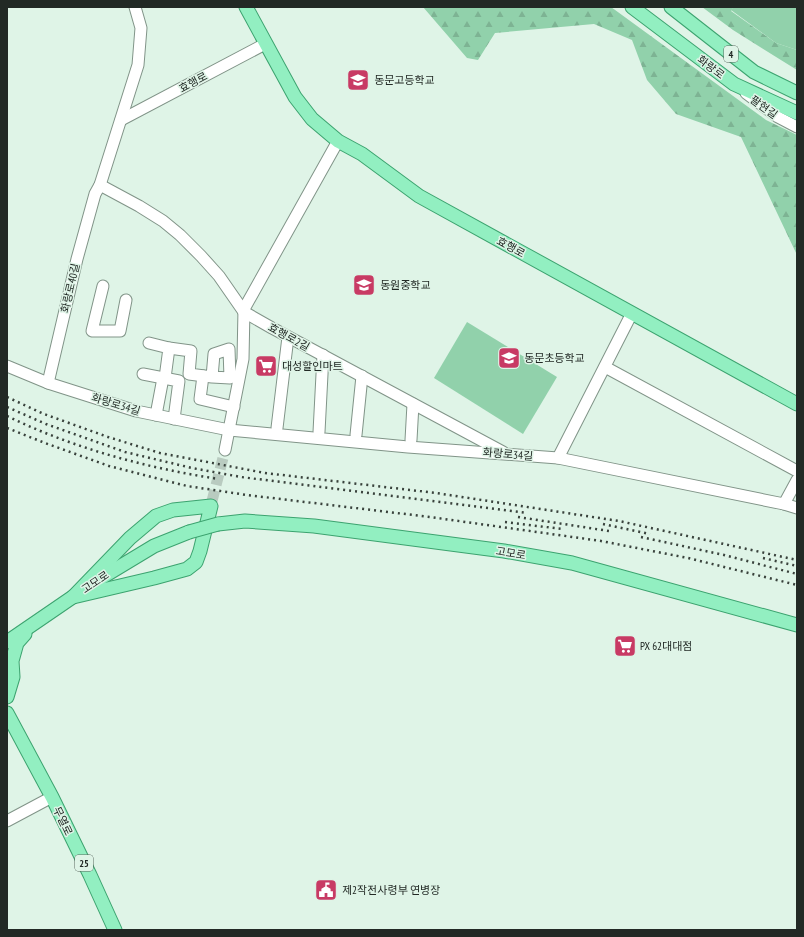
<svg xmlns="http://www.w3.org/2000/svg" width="804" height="937" viewBox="0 0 804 937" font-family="'PT Sans Narrow','Noto Sans KR',sans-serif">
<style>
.forest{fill:url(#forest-firs)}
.park{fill:#91d1ab}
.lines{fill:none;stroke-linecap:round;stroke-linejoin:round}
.minor-tunnel{stroke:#b9cbc0;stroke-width:11;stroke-dasharray:11 5.5;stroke-linecap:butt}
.minor-casing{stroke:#819488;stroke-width:13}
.major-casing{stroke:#3ca36f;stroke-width:15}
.minor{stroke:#fff;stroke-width:11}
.major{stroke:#92efc1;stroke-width:13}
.rail{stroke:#39423c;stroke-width:2.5;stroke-dasharray:2 4;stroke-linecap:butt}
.major-bridge-casing{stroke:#3ca36f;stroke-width:15;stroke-linecap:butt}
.major-bridge{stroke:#92efc1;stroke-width:13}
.labels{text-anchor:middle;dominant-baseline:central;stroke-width:3;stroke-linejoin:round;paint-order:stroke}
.shield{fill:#dff4e7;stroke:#5b665f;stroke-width:1}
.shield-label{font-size:10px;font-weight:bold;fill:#222925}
.street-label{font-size:11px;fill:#222925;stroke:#dff4e7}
.poi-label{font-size:11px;fill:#222925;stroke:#dff4e7;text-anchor:start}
</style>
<defs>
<pattern id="forest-firs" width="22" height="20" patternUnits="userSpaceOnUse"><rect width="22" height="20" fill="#91d1ab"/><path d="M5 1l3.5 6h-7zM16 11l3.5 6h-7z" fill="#7db393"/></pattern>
</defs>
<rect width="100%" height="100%" fill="#dff4e7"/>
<g class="forest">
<path d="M423 7H611L766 120 797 135V255L741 137 676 114 647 80 632 40 594 24 495 33 478 60 467 58Z"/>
<path d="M702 7H734L731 11 776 43 797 50V70L733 30Z"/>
</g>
<g class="park">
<path d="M734 7H797V50L776 43 731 10Z"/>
<path d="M467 322 557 377 523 434 434 378Z"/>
</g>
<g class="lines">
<path class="minor-tunnel" d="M212 501 225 450"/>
<g class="minor-casing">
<g id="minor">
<path d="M746 93 778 117 797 127"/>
<path d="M121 120 265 44"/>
<path d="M100 185 139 206 163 221 180 235 201 256 219 276 244 312 272 328 503 452"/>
<path d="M103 286 92 331H120L126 300"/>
<path d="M149 343 169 348 165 378"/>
<path d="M169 348 191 351 189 374 212 377 214 354 229 349 230 378 212 377"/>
<path d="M7 366 48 383 136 411 229 430 408 447 558 458 784 504 797 508"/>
<path d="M605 367 797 471"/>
<path d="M143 374 179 381 174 419"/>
<path d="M203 376 200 399 234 407"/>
<path d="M48 383 77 259 95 194 100 185 138 65 141 28 135 7"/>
<path d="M156 415 163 378"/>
<path d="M277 428 288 337"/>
<path d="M319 432 323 355"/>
<path d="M356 435 362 376"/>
<path d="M411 440 413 404"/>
<path d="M225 450 243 359 244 309 338 141"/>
<path d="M558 458 632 313"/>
<path d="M784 504 797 480"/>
<path d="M7 821 52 797"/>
</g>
</g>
<g class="major-casing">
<g id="major">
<path d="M246 7 295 97 312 119 338 141 362 154 419 196 797 404"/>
<path d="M632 7 734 84 797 113"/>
<path d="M671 7 754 72 797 93"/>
<path d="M211 506 200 551 196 562 187 569 154 578 73 597 130 538 156 516 173 510Z"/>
<path d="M218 524 245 521 314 526 504 551 572 563 797 625"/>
<path d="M96 581 154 546 189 532"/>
<path d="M7 642 80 592"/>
<path d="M7 697 13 677 12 661 17 643 25 634"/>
<path d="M7 713 52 797 90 875 115 930"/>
</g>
</g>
<use href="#minor" class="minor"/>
<use href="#major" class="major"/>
<g class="rail">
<path d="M7 397 44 414 108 437 160 453 265 473 436 493 619 521 797 560"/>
<path d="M7 407 46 424 125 452 192 468 241 477 527 513"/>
<path d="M7 416C73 448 146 468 219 479"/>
<path d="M7 428 45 443 109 466 187 486 247 495 430 517 601 541 688 558 797 585"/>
<path d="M518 517 609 531"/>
<path d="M505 522 562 529"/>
<path d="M603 524 650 534"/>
<path d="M641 537 724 555 797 574"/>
<path d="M763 558 797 566"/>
</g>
<g class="major-bridge-casing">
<path id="major-bridge" d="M189 532 218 524"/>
</g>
<use href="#major-bridge" class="major-bridge"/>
</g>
<defs>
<g id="school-square" transform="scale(1.15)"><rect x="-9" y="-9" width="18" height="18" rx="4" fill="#c83a64" stroke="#dff4e7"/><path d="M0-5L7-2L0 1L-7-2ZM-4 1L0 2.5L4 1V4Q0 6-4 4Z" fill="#fff"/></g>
<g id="supermarket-square" transform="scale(1.15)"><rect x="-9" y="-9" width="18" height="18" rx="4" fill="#c83a64" stroke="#dff4e7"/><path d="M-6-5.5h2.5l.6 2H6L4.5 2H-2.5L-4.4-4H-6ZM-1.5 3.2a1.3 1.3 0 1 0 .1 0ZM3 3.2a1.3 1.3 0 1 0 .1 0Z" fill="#fff"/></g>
<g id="civic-square" transform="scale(1.15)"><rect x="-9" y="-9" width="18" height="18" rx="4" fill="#c83a64" stroke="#dff4e7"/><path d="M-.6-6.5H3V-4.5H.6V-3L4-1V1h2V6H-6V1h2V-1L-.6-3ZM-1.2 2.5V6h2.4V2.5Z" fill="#fff"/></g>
</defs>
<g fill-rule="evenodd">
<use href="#school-square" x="358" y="80"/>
<use href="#school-square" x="364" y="285"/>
<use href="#school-square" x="509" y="358"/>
<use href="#supermarket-square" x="266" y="366"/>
<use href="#supermarket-square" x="625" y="646"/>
<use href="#civic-square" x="326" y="890"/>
</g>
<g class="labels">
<g class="shield">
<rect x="724" y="46" width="14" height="16" rx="3"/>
<rect x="75" y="855" width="18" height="16" rx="3"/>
</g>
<g class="shield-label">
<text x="731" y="54">4</text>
<text x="84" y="863">25</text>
</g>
<g class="street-label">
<text transform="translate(711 67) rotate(37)">화랑로</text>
<text transform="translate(193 82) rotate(-28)">효행로</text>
<text transform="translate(764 107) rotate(36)">팔현길</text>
<text transform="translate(511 247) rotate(29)">효행로</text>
<text transform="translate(70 288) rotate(-77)">화랑로40길</text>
<text transform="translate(289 337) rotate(29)">효행로2길</text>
<text transform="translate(116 404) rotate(17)">화랑로34길</text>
<text transform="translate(508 454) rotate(5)">화랑로34길</text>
<text transform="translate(511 553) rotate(9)">고모로</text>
<text transform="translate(95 582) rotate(-34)">고모로</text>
<text transform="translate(63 821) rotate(64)">무열로</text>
</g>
<g class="poi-label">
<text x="374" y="80">동문고등학교</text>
<text x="380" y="285">동원중학교</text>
<text x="524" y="358">동문초등학교</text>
<text x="282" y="366">대성할인마트</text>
<text x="640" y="646">PX 62대대점</text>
<text x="342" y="890">제2작전사령부 연병장</text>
</g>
</g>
<rect width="804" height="937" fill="none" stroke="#222925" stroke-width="16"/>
</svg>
